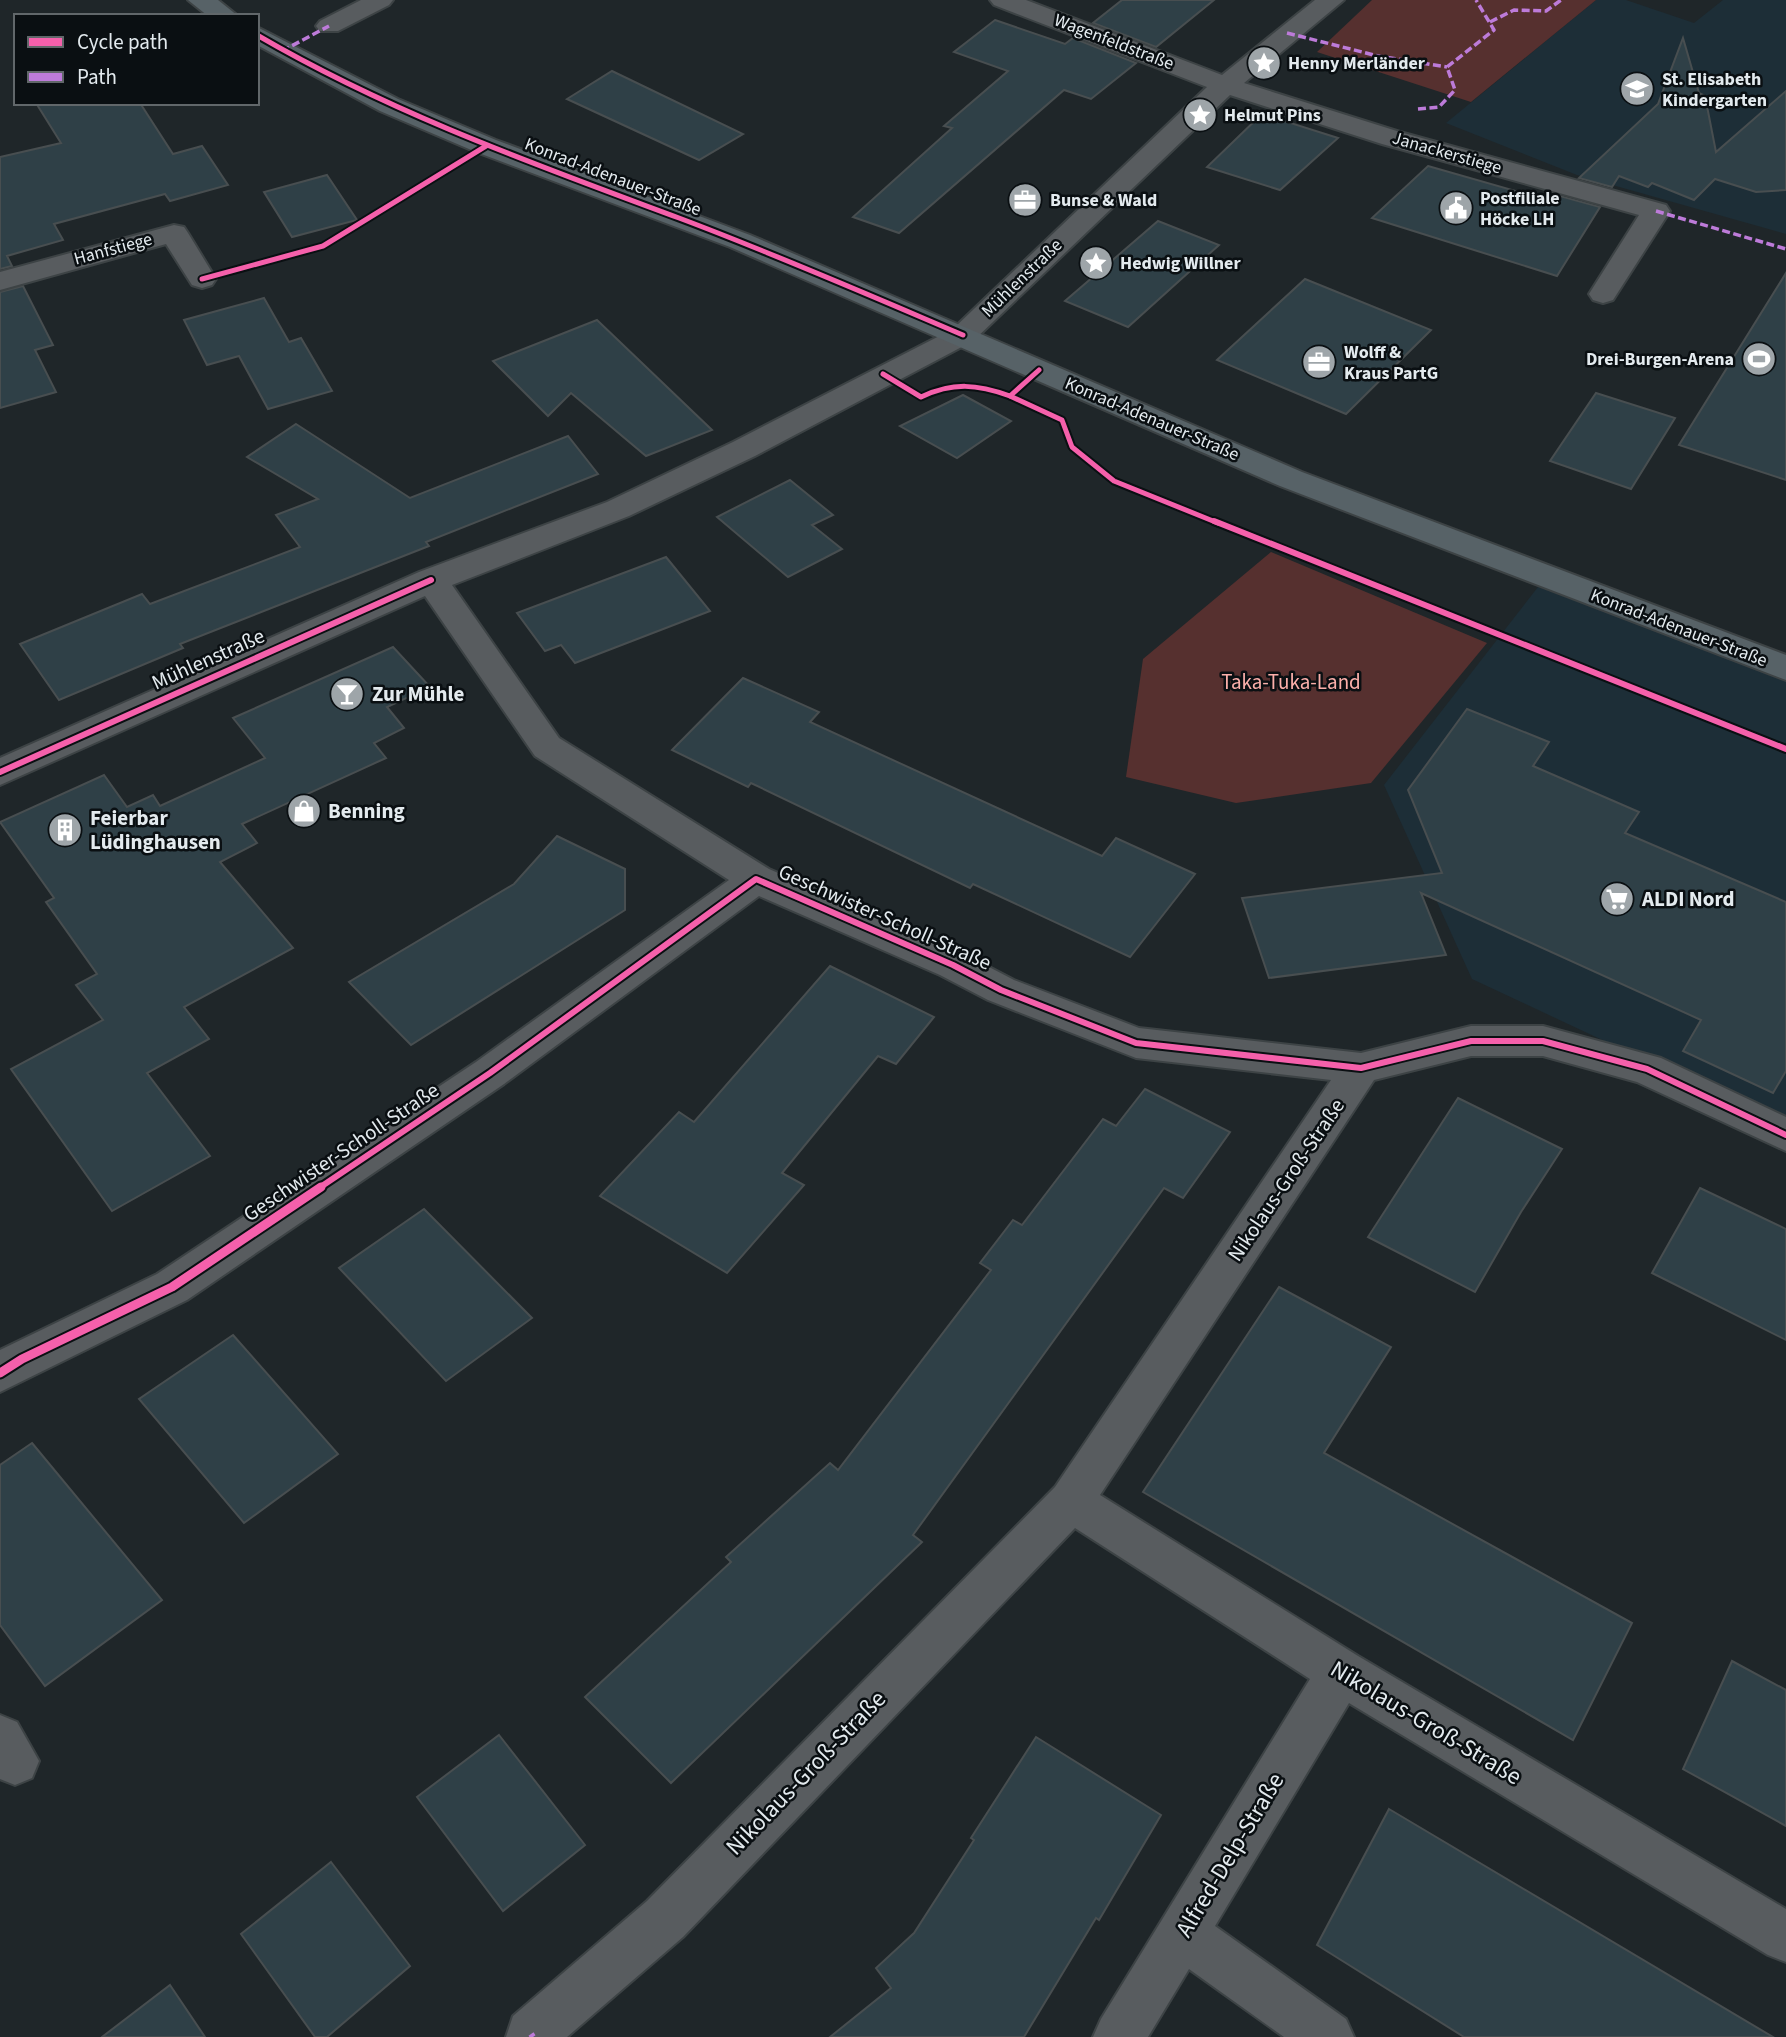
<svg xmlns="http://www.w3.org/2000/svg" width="1786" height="2037" viewBox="0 0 1786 2037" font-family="'Source Sans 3',sans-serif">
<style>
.built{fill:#1d2e37}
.green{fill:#56302f}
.building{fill:#2f4047;stroke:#484e50;stroke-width:2}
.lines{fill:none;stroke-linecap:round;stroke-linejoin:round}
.minor-casing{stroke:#3d4345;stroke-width:4}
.major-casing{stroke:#3d4345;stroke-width:4}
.minor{fill:#585c5f;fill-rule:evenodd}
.major{fill:#576267;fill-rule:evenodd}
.quiet-far1{stroke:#bd7bd9;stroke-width:3.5;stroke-dasharray:8 3.5;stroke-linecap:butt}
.quiet{stroke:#bd7bd9;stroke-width:6;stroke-dasharray:12 6;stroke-linecap:butt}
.cycleway-far2-casing{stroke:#0a0f12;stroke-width:9}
.cycleway-far1-casing{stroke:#0a0f12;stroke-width:10}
.cycleway-casing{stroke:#0a0f12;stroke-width:13}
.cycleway-far2{stroke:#f560ab;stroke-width:5}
.cycleway-far1{stroke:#f560ab;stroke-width:6}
.cycleway{stroke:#f560ab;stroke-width:9}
.labels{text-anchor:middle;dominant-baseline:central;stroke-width:5;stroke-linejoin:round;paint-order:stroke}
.far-street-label{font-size:18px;fill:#e3eaee;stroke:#0a0f12}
.far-poi-label{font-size:18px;font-weight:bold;fill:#e3eaee;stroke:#0a0f12;text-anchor:start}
.street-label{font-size:21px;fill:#e3eaee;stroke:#0a0f12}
.park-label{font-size:21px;fill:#fbafaa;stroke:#0a0f12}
.poi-label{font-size:21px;font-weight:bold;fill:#e3eaee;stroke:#0a0f12;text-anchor:start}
.near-street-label{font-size:24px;fill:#e3eaee;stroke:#0a0f12}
</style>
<rect width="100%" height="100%" fill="#1f2629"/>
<g class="built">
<path d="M1596 0H1626L1694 23 1723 0H1786V234L1577 175 1446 123Z"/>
<path d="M1538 587 1786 679V1126L1472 979 1384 785Z"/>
</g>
<g class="green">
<path d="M1372 0H1596L1471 102 1317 52Z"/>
<path d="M1271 552 1487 643 1371 783 1236 803 1126 777 1143 659Z"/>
</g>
<g class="building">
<path d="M1122 0H1214L1156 47 1093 23Z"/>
<path d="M995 20 1065 44 1073 38 1136 63 1091 99 1064 90 899 233 853 217 952 128 944 126 1008 71 954 52Z"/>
<path d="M1683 38 1699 93 1705 96 1716 152 1786 91V190L1756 192 1715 179 1694 200 1652 183 1648 187 1619 176 1612 187 1579 178 1658 104Z"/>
<path d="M612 71 743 134 699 160 567 99Z"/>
<path d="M36 103H140L173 154 202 146 228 185 170 201 165 194 54 224 63 240 7 256 12 266 0 269V157L61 143Z"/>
<path d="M1262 114 1338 138 1280 190 1207 167Z"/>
<path d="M1428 166 1554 202 1560 196 1600 207 1557 276 1372 218Z"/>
<path d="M327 175 357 220 292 237 264 192Z"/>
<path d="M1158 221 1219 245 1128 327 1065 301Z"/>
<path d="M1786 273V480L1679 445Z"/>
<path d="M1305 279 1431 330 1346 414 1217 360Z"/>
<path d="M23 286 53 345 35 350 56 392 0 408V292Z"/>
<path d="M264 298 289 342 301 338 332 391 268 409 239 356 207 365 184 320Z"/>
<path d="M597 320 712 430 646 456 571 393 548 416 493 361Z"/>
<path d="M1596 393 1675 418 1631 489 1550 461Z"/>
<path d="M963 395 1011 421 957 458 900 426Z"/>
<path d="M296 424 410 498 568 436 598 474 426 542 429 546 180 644 183 648 59 700 20 644 142 594 150 604 300 547 276 515 318 499 247 457Z"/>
<path d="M790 480 833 515 812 525 842 549 788 577 717 517Z"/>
<path d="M666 557 710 611 575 663 561 645 545 651 517 613Z"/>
<path d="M393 647 430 687 387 707 404 728 374 743 386 758 242 824 257 843 220 862 293 948 184 1007 209 1039 147 1073 210 1156 112 1211 11 1069 103 1020 76 985 97 974 46 902 54 898 0 822 104 775 127 807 153 795 160 806 265 758 233 718Z"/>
<path d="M743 678 819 712 810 722 1102 856 1116 838 1195 874 1130 957 973 884 970 888 751 783 748 787 672 750Z"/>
<path d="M1467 709 1549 742 1533 766 1639 812 1625 833 1786 902V1071L1773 1093 1683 1051 1701 1020 1421 893 1446 955 1269 978 1242 898 1442 873 1408 790Z"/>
<path d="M557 836 625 869V910L411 1045 349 982 514 884Z"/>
<path d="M830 966 934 1017 896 1064 878 1056 782 1173 804 1185 727 1273 600 1196 679 1112 694 1122Z"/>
<path d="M1145 1089 1230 1132 1183 1198 1164 1188 913 1535 922 1542 671 1783 585 1697 731 1562 726 1557 830 1463 838 1470 991 1270 980 1263 1013 1220 1022 1225 1103 1119 1116 1126Z"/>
<path d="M1458 1098 1562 1149 1521 1212 1475 1292 1368 1237Z"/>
<path d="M1700 1188 1786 1229V1340L1652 1273Z"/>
<path d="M424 1209 532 1318 446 1381 339 1268Z"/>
<path d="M1279 1287 1391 1347 1324 1453 1632 1623 1573 1740 1143 1492Z"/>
<path d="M233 1335 338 1454 244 1523 139 1399Z"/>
<path d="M32 1443 162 1600 45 1686 0 1625V1465Z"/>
<path d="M1732 1661 1786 1690V1826L1683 1769Z"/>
<path d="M499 1735 585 1845 503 1911 417 1797Z"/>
<path d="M1036 1737 1161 1815 1099 1920 1096 1918 1024 2037H830L891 1988 876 1968 914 1933 974 1840 971 1838Z"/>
<path d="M1389 1809 1773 2037H1464L1317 1945Z"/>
<path d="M331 1862 410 1966 327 2037H315L241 1934Z"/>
<path d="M170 1985 205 2037H102Z"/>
</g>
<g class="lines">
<g class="minor-casing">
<g id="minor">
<path d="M361 0H393L389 5 338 31H320L316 26 320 21Z"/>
<path d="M990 0H1026L1222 75 1315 0H1344L1244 83 1400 132 1666 205 1670 211 1613 300 1603 303 1593 300 1589 294 1639 215 1382 144 1230 95 973 341 755 456 629 516 452 585 559 738 769 869 966 955 1014 980 1139 1028 1361 1053 1471 1026H1543L1661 1058 1786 1117V1151L1637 1082 1543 1056H1471L1374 1080 1100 1495 1358 1656 1786 1909V1962L1768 1955 1349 1703 1215 1926 1346 2019 1354 2037H1284L1189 1969 1148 2037H1093L1101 2019 1310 1679 1075 1528 683 1937 567 2037H506L513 2016 647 1901 1055 1487 1331 1080 1136 1058 988 1000 940 975 759 896 504 1084 187 1300 0 1392V1350L157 1274 476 1062 729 880 535 756 425 596 0 785V758L419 572 607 502 733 442 953 329 1207 87 994 5Z"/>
<path d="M174 225 184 227 188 233 216 279 212 285 202 288 192 285 166 244 0 290V272Z"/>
<path d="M0 1715 17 1722 39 1761 32 1778 15 1785 0 1779Z"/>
</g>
</g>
<g class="major-casing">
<g id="major">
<path d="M188 0H218L238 16H208Z"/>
<path d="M257 27 398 99 496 140 750 235 1302 472 1786 655V680L1280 486 730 247 476 152 380 111 257 45Z"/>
</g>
</g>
<use href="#minor" class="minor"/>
<use href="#major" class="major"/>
<g class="quiet-far1">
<path d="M1490 22 1514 10 1546 11 1561 0"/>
<path d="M1287 33 1378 56 1447 67"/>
<path d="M282 51 329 26"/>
<path d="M1418 109 1439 107 1455 90 1447 67 1494 30 1476 0"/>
<path d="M1656 211 1786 249"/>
</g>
<path class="quiet" d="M531 2034 533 2037"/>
<g class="cycleway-far2-casing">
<g id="cycleway-far2">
<path d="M257 35C391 113 534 164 679 218 775 254 869 295 963 335"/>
<path d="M202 279 323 246 486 146"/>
<path d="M1039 370 1010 396 1062 420 1072 447 1114 481 1218 523"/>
<path d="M883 374 921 397C953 382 977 384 1010 396"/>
</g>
</g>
<g class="cycleway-far1-casing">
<g id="cycleway-far1">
<path d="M1214 521 1786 749"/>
<path d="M0 772 431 580"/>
<path d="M319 1188 490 1073 756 879 953 965 1001 990 1136 1043 1361 1068 1471 1041H1543L1647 1069 1786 1135"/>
</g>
</g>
<g class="cycleway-casing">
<path id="cycleway" d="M0 1373 22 1359 172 1287 321 1187"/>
</g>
<use href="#cycleway-far2" class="cycleway-far2"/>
<use href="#cycleway-far1" class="cycleway-far1"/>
<use href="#cycleway" class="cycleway"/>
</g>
<defs>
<g id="sight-disc" transform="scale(1.75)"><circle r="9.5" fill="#9ea5a9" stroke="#0a0f12"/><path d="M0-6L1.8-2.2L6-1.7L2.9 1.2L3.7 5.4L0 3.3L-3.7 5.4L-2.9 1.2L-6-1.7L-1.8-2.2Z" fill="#fff"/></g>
<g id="school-disc" transform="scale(1.75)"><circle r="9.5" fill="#9ea5a9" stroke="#0a0f12"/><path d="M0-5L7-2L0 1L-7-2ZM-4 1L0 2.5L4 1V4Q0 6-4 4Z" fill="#fff"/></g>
<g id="office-disc" transform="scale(1.75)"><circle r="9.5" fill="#9ea5a9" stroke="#0a0f12"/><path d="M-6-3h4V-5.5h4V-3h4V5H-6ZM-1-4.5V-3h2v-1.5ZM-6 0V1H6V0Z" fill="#fff"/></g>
<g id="civic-disc" transform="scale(1.75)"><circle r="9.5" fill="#9ea5a9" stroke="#0a0f12"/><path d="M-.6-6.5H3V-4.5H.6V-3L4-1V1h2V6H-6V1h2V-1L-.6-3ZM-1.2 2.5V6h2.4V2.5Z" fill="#fff"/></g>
<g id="stadium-disc" transform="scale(1.75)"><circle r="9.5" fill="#9ea5a9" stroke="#0a0f12"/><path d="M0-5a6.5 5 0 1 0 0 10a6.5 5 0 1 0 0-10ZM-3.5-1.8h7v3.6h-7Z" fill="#fff"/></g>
<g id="bar-disc" transform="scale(1.75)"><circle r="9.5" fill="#9ea5a9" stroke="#0a0f12"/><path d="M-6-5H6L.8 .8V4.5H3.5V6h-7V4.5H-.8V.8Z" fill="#fff"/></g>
<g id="shop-disc" transform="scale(1.75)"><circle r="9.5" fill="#9ea5a9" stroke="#0a0f12"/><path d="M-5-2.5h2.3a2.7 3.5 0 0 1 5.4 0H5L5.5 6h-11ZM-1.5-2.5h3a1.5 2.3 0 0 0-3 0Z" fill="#fff"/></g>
<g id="building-disc" transform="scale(1.75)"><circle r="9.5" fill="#9ea5a9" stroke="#0a0f12"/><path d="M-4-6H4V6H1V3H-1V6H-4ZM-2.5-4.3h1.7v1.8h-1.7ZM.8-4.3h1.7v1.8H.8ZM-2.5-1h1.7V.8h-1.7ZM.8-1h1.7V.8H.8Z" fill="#fff"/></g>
<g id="supermarket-disc" transform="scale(1.75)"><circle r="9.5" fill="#9ea5a9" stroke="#0a0f12"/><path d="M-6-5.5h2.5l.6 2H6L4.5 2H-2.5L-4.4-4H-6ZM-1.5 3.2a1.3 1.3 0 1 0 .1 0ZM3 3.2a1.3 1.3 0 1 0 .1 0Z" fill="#fff"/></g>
</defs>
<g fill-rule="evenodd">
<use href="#sight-disc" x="1264" y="63"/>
<use href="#school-disc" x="1637" y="89"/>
<use href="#sight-disc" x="1200" y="115"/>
<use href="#office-disc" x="1025" y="200"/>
<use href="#civic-disc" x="1456" y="208"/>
<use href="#sight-disc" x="1096" y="263"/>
<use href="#stadium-disc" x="1759" y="359"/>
<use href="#office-disc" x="1319" y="362"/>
<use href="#bar-disc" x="347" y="694"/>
<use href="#shop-disc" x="304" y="811"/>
<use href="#building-disc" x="65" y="830"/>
<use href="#supermarket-disc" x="1617" y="899"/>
</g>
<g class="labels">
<g class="far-street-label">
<text transform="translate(1114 42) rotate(21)">Wagenfeldstraße</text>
<text transform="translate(1447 153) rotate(16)">Janackerstiege</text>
<text transform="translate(613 177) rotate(21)">Konrad-Adenauer-Straße</text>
<text transform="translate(113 249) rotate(-15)">Hanfstiege</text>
<text transform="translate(1022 278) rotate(-44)">Mühlenstraße</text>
<text transform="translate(1152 419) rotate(23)">Konrad-Adenauer-Straße</text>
<text transform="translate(1679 628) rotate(21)">Konrad-Adenauer-Straße</text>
</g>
<g class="far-poi-label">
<text x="1288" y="63">Henny Merländer</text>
<text x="1662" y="79">St. Elisabeth<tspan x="1662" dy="21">Kindergarten</tspan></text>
<text x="1224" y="115">Helmut Pins</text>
<text x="1480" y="198">Postfiliale<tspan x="1480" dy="21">Höcke LH</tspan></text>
<text x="1050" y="200">Bunse &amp; Wald</text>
<text x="1120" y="263">Hedwig Willner</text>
<text x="1344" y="352">Wolff &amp;<tspan x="1344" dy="21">Kraus PartG</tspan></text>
<text x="1734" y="359" text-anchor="end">Drei-Burgen-Arena</text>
</g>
<g class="street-label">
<text transform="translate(208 659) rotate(-24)">Mühlenstraße</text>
<text transform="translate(885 917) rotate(24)">Geschwister-Scholl-Straße</text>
<text transform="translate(341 1152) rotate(-34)">Geschwister-Scholl-Straße</text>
<text transform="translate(1286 1180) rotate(-56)">Nikolaus-Groß-Straße</text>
</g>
<g class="park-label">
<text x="1291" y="682">Taka-Tuka-Land</text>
</g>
<g class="poi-label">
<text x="372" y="694">Zur Mühle</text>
<text x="328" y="811">Benning</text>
<text x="90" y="818">Feierbar<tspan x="90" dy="24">Lüdinghausen</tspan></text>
<text x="1642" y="899">ALDI Nord</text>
</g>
<g class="near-street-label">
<text transform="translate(1426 1723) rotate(31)">Nikolaus-Groß-Straße</text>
<text transform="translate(806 1773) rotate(-46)">Nikolaus-Groß-Straße</text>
<text transform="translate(1230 1855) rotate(-59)">Alfred-Delp-Straße</text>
</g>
</g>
<rect x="14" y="14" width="245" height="91" fill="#0a0f12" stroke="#61676a" stroke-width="2"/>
<rect x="28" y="37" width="35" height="10" fill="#f560ab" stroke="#61676a" stroke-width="2"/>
<text x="77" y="49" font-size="21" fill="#e3eaee">Cycle path</text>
<rect x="28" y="72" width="35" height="10" fill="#bd7bd9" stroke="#61676a" stroke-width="2"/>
<text x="77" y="84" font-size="21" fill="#e3eaee">Path</text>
</svg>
